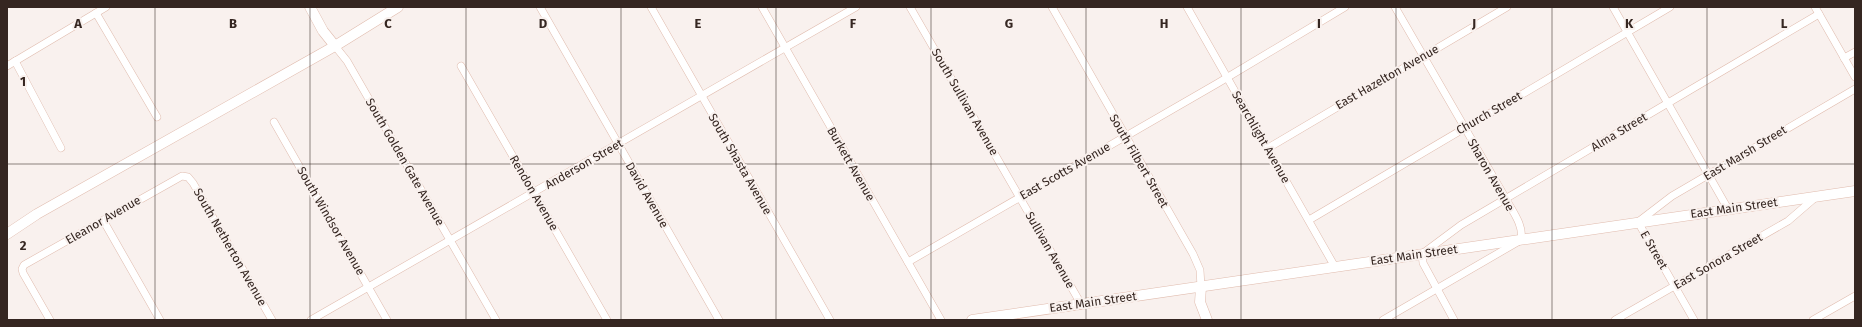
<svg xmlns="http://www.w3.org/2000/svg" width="1862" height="327" viewBox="0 0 1862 327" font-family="'Fira Sans',sans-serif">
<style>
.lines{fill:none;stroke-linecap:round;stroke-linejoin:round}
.street-casing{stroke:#e0bbad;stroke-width:8}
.secondary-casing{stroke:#e0bbad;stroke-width:11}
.street{stroke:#fff;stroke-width:7}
.secondary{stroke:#fff;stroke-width:10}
.grid{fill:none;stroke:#352621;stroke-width:1;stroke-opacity:0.55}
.labels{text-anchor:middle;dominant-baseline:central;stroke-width:4;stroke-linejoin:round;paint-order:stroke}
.street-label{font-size:12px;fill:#352621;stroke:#f9f1ee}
.grid-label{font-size:13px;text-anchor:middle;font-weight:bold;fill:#352621;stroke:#f9f1ee;stroke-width:4;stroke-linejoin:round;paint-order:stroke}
</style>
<rect width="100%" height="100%" fill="#f9f1ee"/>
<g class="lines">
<g class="street-casing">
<g id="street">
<path d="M540 7 719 320"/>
<path d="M651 7 830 320"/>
<path d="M762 7 941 320"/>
<path d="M910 7 1081 304"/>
<path d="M1052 7 1193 254 1200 270 1201 287"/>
<path d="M1187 7 1335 267"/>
<path d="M1613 7 1728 209"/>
<path d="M1815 7 1855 77"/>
<path d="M96 13 157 117"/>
<path d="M335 46 347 61 496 320"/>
<path d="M1844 58 1855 52"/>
<path d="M15 61 61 148"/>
<path d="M7 66 106 7"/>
<path d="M461 66 607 320"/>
<path d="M274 122 387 320"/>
<path d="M1268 148 1507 7"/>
<path d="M103 220 160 320"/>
<path d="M1309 220 1670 7"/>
<path d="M908 262 1218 83 1345 7"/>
<path d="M50 320 23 273 22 269 24 265 182 176 188 177 193 183 272 320"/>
<path d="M311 320 856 7"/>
<path d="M1383 320 1521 240C1524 225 1512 211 1506 199L1395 7"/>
<path d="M1454 320 1423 263 1422 254 1461 225 1819 14"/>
<path d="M1615 320 1788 221 1817 196"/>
<path d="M1694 320 1638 222 1672 196 1855 89"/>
<path d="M1813 320 1855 296"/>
</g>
</g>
<g class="secondary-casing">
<g id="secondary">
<path d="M310 7 323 31 335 46"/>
<path d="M7 234 37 214 335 46 398 7"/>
<path d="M1201 287 1200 302 1207 320"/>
<path d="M972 320 1855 191"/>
</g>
</g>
<use href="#street" class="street"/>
<use href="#secondary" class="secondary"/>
</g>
<path class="grid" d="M155 7V320M310 7V320M466 7V320M621 7V320M776 7V320M931 7V320M1086 7V320M1241 7V320M1396 7V320M1552 7V320M1707 7V320M7 164H1855"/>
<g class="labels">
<g class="street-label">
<text transform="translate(1387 77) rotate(-30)">East Hazelton Avenue</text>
<text transform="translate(965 102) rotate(60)">South Sullivan Avenue</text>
<text transform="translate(1489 113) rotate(-30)">Church Street</text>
<text transform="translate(1619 132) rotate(-31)">Alma Street</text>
<text transform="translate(1261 137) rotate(60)">Searchlight Avenue</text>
<text transform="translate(1745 153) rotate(-31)">East Marsh Street</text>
<text transform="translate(1139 161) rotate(60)">South Filbert Street</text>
<text transform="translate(405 162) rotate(60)">South Golden Gate Avenue</text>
<text transform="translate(584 164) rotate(-30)">Anderson Street</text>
<text transform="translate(740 164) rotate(60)">South Shasta Avenue</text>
<text transform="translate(851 164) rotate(60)">Burkett Avenue</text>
<text transform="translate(1065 171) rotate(-30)">East Scotts Avenue</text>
<text transform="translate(1491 175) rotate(60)">Sharon Avenue</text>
<text transform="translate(534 193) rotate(60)">Rendon Avenue</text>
<text transform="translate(647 195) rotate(60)">David Avenue</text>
<text transform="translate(1734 208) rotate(-8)">East Main Street</text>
<text transform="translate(103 220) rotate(-30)">Eleanor Avenue</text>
<text transform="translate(331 221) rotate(60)">South Windsor Avenue</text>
<text transform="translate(230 247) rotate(60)">South Netherton Avenue</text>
<text transform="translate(1050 250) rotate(60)">Sullivan Avenue</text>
<text transform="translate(1654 250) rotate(60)">E Street</text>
<text transform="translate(1414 255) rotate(-8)">East Main Street</text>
<text transform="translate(1718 261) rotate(-30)">East Sonora Street</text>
<text transform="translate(1093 302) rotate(-8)">East Main Street</text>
</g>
</g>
<g class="grid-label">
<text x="78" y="28">A</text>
<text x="233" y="28">B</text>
<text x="388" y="28">C</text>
<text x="543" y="28">D</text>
<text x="698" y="28">E</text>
<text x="853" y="28">F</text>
<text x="1009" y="28">G</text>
<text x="1164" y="28">H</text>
<text x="1319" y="28">I</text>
<text x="1474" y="28">J</text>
<text x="1629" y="28">K</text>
<text x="1784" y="28">L</text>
<text x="23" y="86">1</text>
<text x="23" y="250">2</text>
</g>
<rect width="1862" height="327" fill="none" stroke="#352621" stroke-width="16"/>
</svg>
